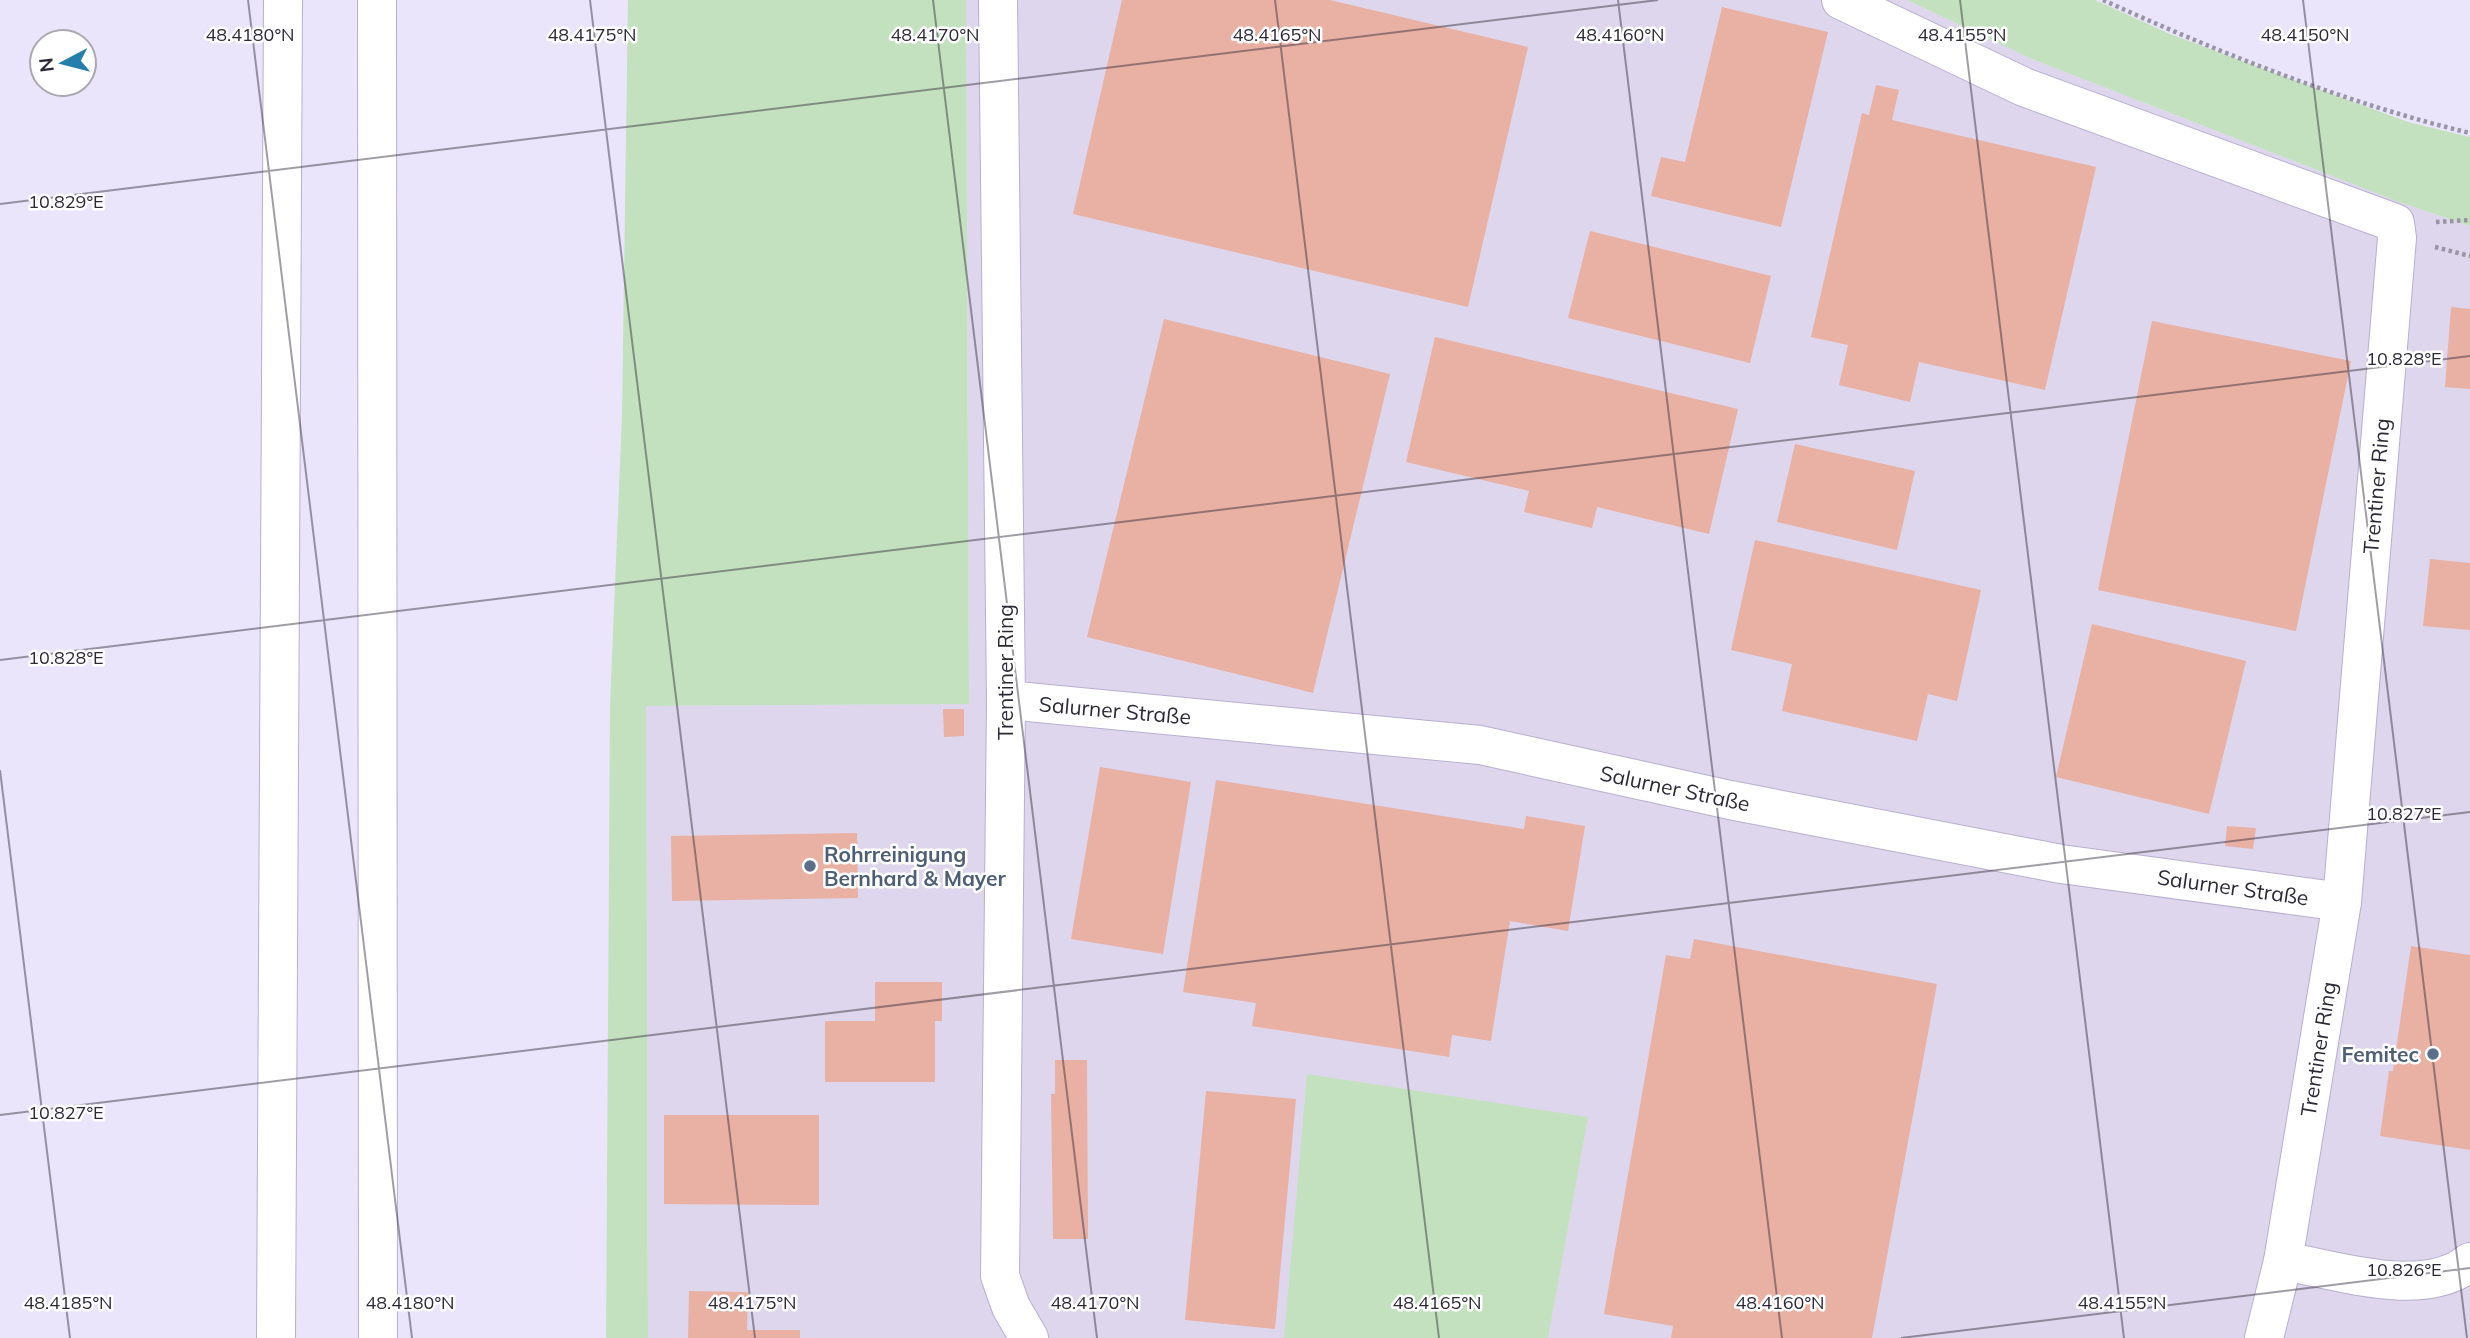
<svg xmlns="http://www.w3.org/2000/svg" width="2470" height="1338" viewBox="0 0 2470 1338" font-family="Mulish,sans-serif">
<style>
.commercial{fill:#ded6ec}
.green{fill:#c4e1bf}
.building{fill:#e9b0a4}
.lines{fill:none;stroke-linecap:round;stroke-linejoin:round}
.minor-casing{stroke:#b8afd0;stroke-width:40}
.highway-casing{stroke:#b8afd0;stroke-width:40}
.path{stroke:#9994a6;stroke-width:4.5;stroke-dasharray:3.5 3.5;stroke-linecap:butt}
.minor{stroke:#fff;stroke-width:38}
.highway{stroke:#fff;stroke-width:38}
.ticks{fill:none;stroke:#2c2836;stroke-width:2;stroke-opacity:0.45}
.service-dot{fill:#5c6f8a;stroke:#fff;stroke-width:2.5}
.labels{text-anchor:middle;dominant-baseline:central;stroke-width:5;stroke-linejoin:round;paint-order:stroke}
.street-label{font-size:21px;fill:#2c2836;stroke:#fff}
.service-label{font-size:21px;font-weight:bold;fill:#4e5e75;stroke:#fff;text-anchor:start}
.ticks-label{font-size:18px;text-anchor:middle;fill:#2c2836;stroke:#fff;stroke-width:5;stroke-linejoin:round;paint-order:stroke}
</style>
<rect width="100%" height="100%" fill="#eae5fa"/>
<path class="commercial" d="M966 0H1907L2032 59 2399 202 2470 226V1338H648L645 706 969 704Z"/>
<g class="green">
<path d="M628 0H966L969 704 646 706 648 1338H606L610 705 622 416Z"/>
<path d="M1907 0H2095L2170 34 2408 122 2470 137V226L2399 202 2032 59Z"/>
<path d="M1307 1074 1588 1117 1548 1338H1284Z"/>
</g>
<g class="building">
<path d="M1122 0H1330L1528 47 1468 307 1073 214Z"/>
<path d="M1722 7 1828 32 1781 227 1651 196 1661 157 1685 162Z"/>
<path d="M1876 85 1899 90 1892 120 2096 167 2045 390 1919 362 1910 402 1839 385 1848 345 1811 337 1862 113 1869 115Z"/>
<path d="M1590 231 1771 276 1750 363 1568 318Z"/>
<path d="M2451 307 2470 309V389L2445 387Z"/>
<path d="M1164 319 1390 374 1313 693 1087 637Z"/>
<path d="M2152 321 2351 361 2296 631 2098 590Z"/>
<path d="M1435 337 1738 409 1709 534 1597 507 1592 528 1524 512 1529 491 1406 462Z"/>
<path d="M1795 444 1915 471 1897 550 1777 522Z"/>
<path d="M1755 540 1981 590 1957 701 1928 694 1917 741 1782 711 1792 664 1731 650Z"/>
<path d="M2430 559 2470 563V630L2423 626Z"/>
<path d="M2092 624 2246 661 2209 814 2056 777Z"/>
<path d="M943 709H964V736L944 737Z"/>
<path d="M1100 767 1191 782 1163 954 1071 939Z"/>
<path d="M1216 780 1524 829 1526 816 1585 826 1568 931 1510 921 1491 1041 1452 1035 1449 1057 1252 1026 1256 1003 1183 992Z"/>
<path d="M2227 826 2256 828 2253 849 2225 846Z"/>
<path d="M857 833 858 898 672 901 671 836Z"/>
<path d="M1694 939 1937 984 1872 1338H1671L1673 1326 1604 1314 1666 955 1690 959Z"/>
<path d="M2411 946 2470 955V1150L2380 1136 2389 1071H2393Z"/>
<path d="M875 982H942V1021H935V1082H825V1021H875Z"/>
<path d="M1055 1060H1087L1088 1239H1053L1051 1094H1055Z"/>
<path d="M1206 1091 1296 1099 1275 1329 1185 1320Z"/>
<path d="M664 1115H819V1205L664 1204Z"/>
<path d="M689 1291 748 1292 747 1330H800V1338H688Z"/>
</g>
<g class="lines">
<g class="minor-casing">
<g id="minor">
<path d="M998 0 1006 700 1000 1276 1011 1307 1029 1338"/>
<path d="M1841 0 2024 87 2395 223 2397 238 2342 902 2283 1261 2264 1338"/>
<path d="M1006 700 1480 745 1730 800 2061 864 2342 902"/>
<path d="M2283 1261C2338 1270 2424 1300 2470 1262"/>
</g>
</g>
<g class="highway-casing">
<g id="highway">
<path d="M377 0 378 1338"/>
<path d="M276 1338 283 0"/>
</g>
</g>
<g class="path">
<path d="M2103 0C2217 52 2348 104 2470 133"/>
<path d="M2436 222 2470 220"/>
<path d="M2435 247 2470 256"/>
</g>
<use href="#minor" class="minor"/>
<use href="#highway" class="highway"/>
</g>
<path class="ticks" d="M248 0 412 1338M590 0 755 1338M933 0 1097 1338M1275 0 1439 1338M1618 0 1782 1338M1960 0 2124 1338M2303 0 2467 1338M0 204 1658 0M0 660 2470 356M0 770 70 1338M0 1115 2470 812M1901 1338 2470 1268"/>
<g class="service-dot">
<circle cx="810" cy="866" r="7"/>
<circle cx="2433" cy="1054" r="7"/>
</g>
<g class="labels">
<g class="street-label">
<text transform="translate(2376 486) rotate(-85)">Trentiner Ring</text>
<text transform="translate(1005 672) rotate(-90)">Trentiner Ring</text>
<text transform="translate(1115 710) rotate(5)">Salurner Straße</text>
<text transform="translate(1675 788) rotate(12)">Salurner Straße</text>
<text transform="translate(2233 887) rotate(8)">Salurner Straße</text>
<text transform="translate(2318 1049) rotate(-81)">Trentiner Ring</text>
</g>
<g class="service-label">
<text x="824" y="854">Rohrreinigung<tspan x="824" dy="24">Bernhard &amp; Mayer</tspan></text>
<text x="2419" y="1054" text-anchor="end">Femitec</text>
</g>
</g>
<g class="ticks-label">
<text x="250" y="41">48.4180°N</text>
<text x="592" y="41">48.4175°N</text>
<text x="935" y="41">48.4170°N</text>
<text x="1277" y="41">48.4165°N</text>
<text x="1620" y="41">48.4160°N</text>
<text x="1962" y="41">48.4155°N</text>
<text x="2305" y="41">48.4150°N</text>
<text x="66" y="208">10.829°E</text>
<text x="2404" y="365">10.828°E</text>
<text x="66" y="664">10.828°E</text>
<text x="2404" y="820">10.827°E</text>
<text x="66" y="1119">10.827°E</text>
<text x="2404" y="1276">10.826°E</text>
<text x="68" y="1309">48.4185°N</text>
<text x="410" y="1309">48.4180°N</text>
<text x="752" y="1309">48.4175°N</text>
<text x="1095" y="1309">48.4170°N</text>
<text x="1437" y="1309">48.4165°N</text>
<text x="1780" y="1309">48.4160°N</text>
<text x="2122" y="1309">48.4155°N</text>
</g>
<g transform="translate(63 63) rotate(263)"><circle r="33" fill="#ffffff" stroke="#aba9af" stroke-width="2"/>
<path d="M0-5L12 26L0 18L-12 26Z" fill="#247fad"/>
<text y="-10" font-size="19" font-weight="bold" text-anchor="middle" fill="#2c2836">N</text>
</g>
</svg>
